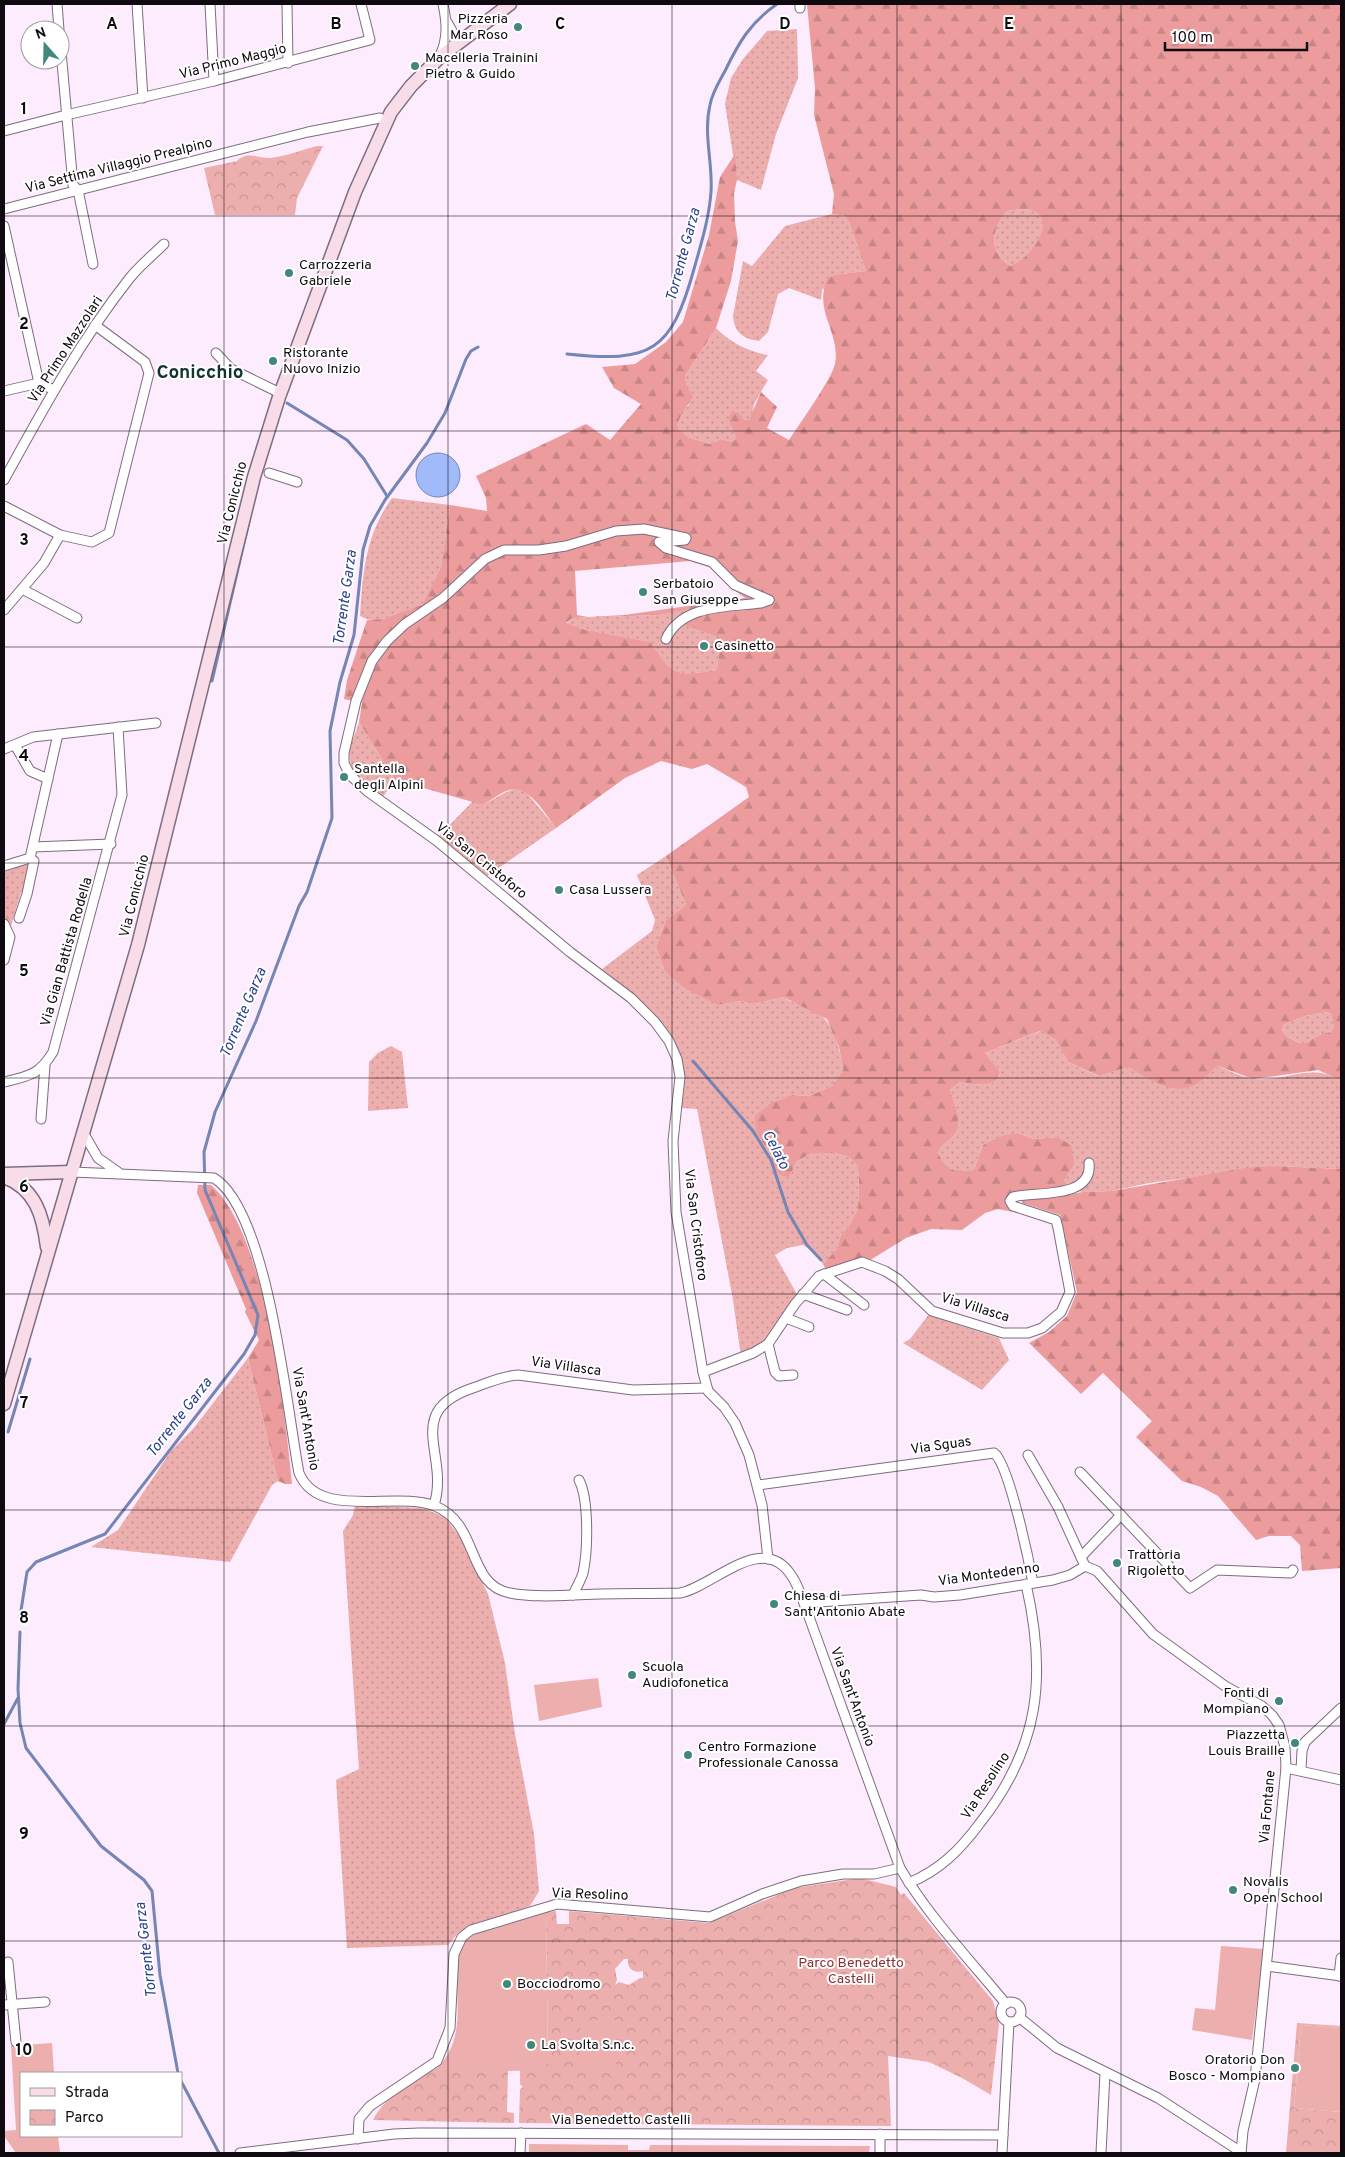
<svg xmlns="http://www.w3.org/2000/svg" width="1345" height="2157" viewBox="0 0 1345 2157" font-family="Overpass,sans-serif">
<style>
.grass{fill:url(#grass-dots)}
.forest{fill:url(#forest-firs);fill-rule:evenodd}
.park{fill:url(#park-crowns);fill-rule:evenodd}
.pitch{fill:#edaeae}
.water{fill:#a1bafa;stroke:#7585b4}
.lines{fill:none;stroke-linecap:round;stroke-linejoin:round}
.stream{stroke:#7585b4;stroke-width:3}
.street-casing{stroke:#7e6c7f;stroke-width:11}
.secondary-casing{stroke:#7e6c7f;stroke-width:15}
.street{stroke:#fff;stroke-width:9}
.secondary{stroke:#f8dce8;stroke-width:12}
.grid{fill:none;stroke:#0f0910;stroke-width:1;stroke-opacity:0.55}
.poi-dot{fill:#42877e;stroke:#fff;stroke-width:2}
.labels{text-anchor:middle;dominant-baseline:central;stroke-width:4;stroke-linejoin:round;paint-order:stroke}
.poi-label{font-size:14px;fill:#0f0910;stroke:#fff;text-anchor:start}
.street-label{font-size:14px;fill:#0f0910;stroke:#fff}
.park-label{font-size:14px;fill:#8a2d34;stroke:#fff}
.water-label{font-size:15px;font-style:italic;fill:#2a418b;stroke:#fff}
.district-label{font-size:19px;font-weight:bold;fill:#12342f;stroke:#fff}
.grid-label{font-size:16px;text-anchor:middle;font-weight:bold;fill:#0f0910;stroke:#fff;stroke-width:4;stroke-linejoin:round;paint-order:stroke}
</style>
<defs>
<pattern id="grass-dots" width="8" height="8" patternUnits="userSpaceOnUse" patternTransform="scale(1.25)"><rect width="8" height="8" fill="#edaeae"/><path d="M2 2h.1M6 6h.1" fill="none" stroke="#ca9495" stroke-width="1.8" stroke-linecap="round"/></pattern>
<pattern id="forest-firs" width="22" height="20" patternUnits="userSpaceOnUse" patternTransform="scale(1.25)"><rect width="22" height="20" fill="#ec9c9c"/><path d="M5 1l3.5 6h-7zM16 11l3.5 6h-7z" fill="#c98585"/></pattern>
<pattern id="park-crowns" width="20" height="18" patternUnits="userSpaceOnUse" patternTransform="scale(1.25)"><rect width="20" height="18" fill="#edaeae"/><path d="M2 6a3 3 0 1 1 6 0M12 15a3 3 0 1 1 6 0" fill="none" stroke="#ca9495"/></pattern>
</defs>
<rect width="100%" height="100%" fill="#fcecfd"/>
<g class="grass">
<path d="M797 29 798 78 776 134 761 190 737 180 725 104 731 78 743 59 767 31Z"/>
<path d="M1022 209C1064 210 1035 258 1010 266 988 251 991 230 1007 211Z"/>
<path d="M832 214 847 216 866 271 840 274 822 290 821 300 789 288 778 294 768 332 759 341C744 339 734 333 733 316L743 261 752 266 785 226Z"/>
<path d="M716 328C731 343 747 351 768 355L756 371 768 380 754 404 752 415 749 420 743 419 737 438 732 442 721 439 709 444 688 437 677 428 680 413 689 405 685 376Z"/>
<path d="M392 498 450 505 441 567 422 606C404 612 378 627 360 616 363 572 365 536 392 498Z"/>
<path d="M704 606 721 638 717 670C676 676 673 677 649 642L582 629 566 624 573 618 659 615Z"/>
<path d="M359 722 395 780 382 798C365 784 346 772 350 748 352 739 357 731 359 722Z"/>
<path d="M516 789 526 792 556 828 487 876 439 836 473 801C491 808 499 791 516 789Z"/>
<path d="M666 856 686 905 666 920 656 947 665 972 718 1005 741 1001 753 1004 783 997C792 1003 799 1004 809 1008 834 1018 839 1045 843 1070L832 1086 809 1096 793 1095 783 1100 756 1133 770 1153 775 1170 790 1176 797 1161 812 1153H835L849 1157 857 1165 859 1176 858 1209 850 1224 841 1235 836 1250 823 1264 812 1250 803 1245 787 1248 775 1255 798 1296 767 1343 741 1357 733 1300 697 1109 681 1108C682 1097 685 1084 684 1073 679 1026 636 996 602 969L652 931 655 920 637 875Z"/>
<path d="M26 864 28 865 23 892H21L10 929 4 918V872Z"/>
<path d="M1328 1012 1331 1014 1334 1026 1331 1032C1306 1035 1311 1055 1282 1032L1283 1025 1305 1016Z"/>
<path d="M1041 1031 1056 1038 1068 1062 1098 1076 1128 1067 1160 1084H1196L1218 1066C1228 1070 1243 1078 1254 1079 1286 1082 1311 1062 1341 1080V1169L1278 1166 1149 1183 1112 1191 1082 1192 1069 1186 1064 1180 1057 1137 1034 1139 1017 1133 983 1145 974 1170C953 1172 948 1173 938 1153 943 1142 946 1143 954 1135 965 1123 954 1103 950 1090L960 1082C976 1084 994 1090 1000 1072L985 1053Z"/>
<path d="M391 1046 402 1052 408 1108 368 1111 369 1062 378 1053Z"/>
<path d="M930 1313 949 1322 999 1338 1009 1360 982 1390 903 1343 910 1339Z"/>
<path d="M248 1358 278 1481 272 1485 230 1562 91 1547 118 1530 171 1451 193 1429Z"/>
<path d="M355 1505 421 1508 444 1516 460 1537 488 1594 505 1663 515 1734 534 1834 539 1891 530 1906 459 1932 448 1945 347 1948 336 1780 359 1769 343 1531 353 1515Z"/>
</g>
<g class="forest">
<path d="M807 4H1341V1080L1318 1070 1253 1079 1218 1066C1211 1071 1204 1079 1197 1084 1173 1097 1148 1078 1128 1067L1099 1076 1068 1062 1056 1039 1040 1031 985 1053 1000 1072C994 1090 976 1084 960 1082L950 1090C954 1103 965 1123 954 1135 946 1144 944 1141 938 1153 948 1172 953 1172 974 1170L983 1145 1002 1136 1017 1133 1034 1139 1057 1137 1071 1145 1074 1164 1064 1180 1069 1186 1017 1191 1006 1200 1013 1212 998 1209 985 1213 962 1230 931 1229 906 1238 867 1262 826 1270 823 1264 836 1250 841 1235 850 1224 858 1209 859 1176 857 1165 849 1157 835 1153H812L797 1161 790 1176H782L775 1170 770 1153 756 1133 755 1116 770 1104 793 1095 809 1096 832 1086 843 1070 839 1047 827 1019 783 997 753 1004 741 1001 718 1005 686 989 665 972 656 947 666 920 686 905 666 856 749 797 746 787 707 764 692 769 661 761 625 778 556 828C545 814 529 784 509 790 498 793 492 802 480 804L395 780 359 722 362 703 344 699 347 680 367 620 384 619 422 605 441 567 450 505 487 511 486 498 476 476 586 424 610 440 641 404 614 388 602 367 635 364 666 342 683 322 709 235 720 177 735 154 737 180 734 193 735 222 738 241 731 281 716 328 685 376 687 388 693 396C686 411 681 409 677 428L688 437 709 444 721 439 732 442 737 438 728 418 732 412 739 413 743 419 749 420 761 392 777 407 767 428 789 440C799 425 832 378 835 364 841 332 812 310 828 278L840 274 866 271 847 216 832 214 834 194 814 115 815 88ZM1022 209C1064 210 1034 258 1010 266 988 251 991 230 1007 211ZM690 561 712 568 729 586 745 598 624 615 588 617 577 615 575 571ZM702 607 677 622 721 638 717 670C676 676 673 677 650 642L582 629 566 623 573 618 659 615ZM1328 1012 1331 1014 1334 1026 1331 1032C1306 1035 1310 1055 1282 1032L1283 1025 1305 1016Z"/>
<path d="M1278 1166 1341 1169V1568L1302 1571 1300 1545 1291 1536H1269L1256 1540 1218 1496 1201 1487 1182 1481 1136 1437 1152 1421 1103 1373 1081 1394 1029 1343 1049 1332 1067 1316 1077 1292 1060 1215 1022 1203V1200L1055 1198 1082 1192 1112 1191 1245 1168Z"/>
<path d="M198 1185H211C266 1233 285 1411 292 1484H285L278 1481 248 1358 259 1340 245 1312 246 1309 197 1193Z"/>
</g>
<g class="park">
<path d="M317 146H323L297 198 295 215H215L204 168 237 161C248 150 258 159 271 158 286 156 302 150 317 146Z"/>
<path d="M860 1878 896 1887 901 1895 904 1893 993 2001 999 2024 991 2095 962 2078 929 2062 888 2056 891 2126 519 2123 520 2089 523 2087 520 2084V2070L543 2068 548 2062 546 1912 556 1911 557 1924H569V1911L709 1923 795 1888ZM624 1959H628C627 1969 634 1974 643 1971V1978H640L629 1985 619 1982 615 1985 617 1980 615 1969Z"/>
<path d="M1297 2023 1341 2026V2028L1301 2025 1294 2108 1341 2112V2153H1286Z"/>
<path d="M437 2068 508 2069 507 2112 514 2113V2123L373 2120C386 2094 413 2082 437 2068Z"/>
</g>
<g class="pitch">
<path d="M598 1678 602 1707 539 1721 534 1685Z"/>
<path d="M546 1912 548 2062C546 2065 546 2067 543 2068 531 2074 455 2069 437 2068 477 2030 442 1966 466 1941 475 1931 494 1929 505 1925 518 1921 533 1913 546 1912Z"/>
<path d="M1221 1946 1264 1949 1252 2040 1192 2030 1195 2008 1215 2010Z"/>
<path d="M580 2020H616V2066H579Z"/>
<path d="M1301 2025 1341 2028V2112L1294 2108Z"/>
<path d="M52 2043 54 2073H21V2136H58L60 2153H16L4 2136V2131L16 2130 11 2046Z"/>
<path d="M529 2144 628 2145V2150H649L650 2145 870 2146 869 2153H529Z"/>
</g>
<circle class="water" cx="438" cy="475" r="22"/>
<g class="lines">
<g class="stream">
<path d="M567 354C651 363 671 352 694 269 701 244 709 219 711 192 713 163 703 134 710 105 712 93 719 82 725 71 739 42 750 23 777 4"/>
<path d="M287 403 347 440 364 459 387 496"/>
<path d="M212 681 250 517"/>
<path d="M693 1061 753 1131 771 1160 788 1212 807 1245 821 1260"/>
<path d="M8 1432 30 1359"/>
<path d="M20 1617 27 1572 36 1562 105 1534 244 1354 255 1335 258 1315 205 1190 204 1152 215 1112 256 1021 299 906 307 892 332 818 330 731 340 682 354 635 363 550 370 526 385 500 427 443 445 413 466 359 471 351 478 347"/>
<path d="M20 1632 18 1689 20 1723 26 1748 101 1846 144 1880 152 1891 160 1975 178 2073"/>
<path d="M4 1724 18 1698"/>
<path d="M181 2081 219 2153"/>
</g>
<g class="street-casing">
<g id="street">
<path d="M57 4 59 30"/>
<path d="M137 4 143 98"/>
<path d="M210 4 214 81"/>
<path d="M287 4 288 63"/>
<path d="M800 4V8"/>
<path d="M447 22 453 33 461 39"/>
<path d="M60 40 73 185 78 190 93 264"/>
<path d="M440 56C448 38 447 23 443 4"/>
<path d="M4 131 66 115 214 81 370 40 361 4"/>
<path d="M4 209 308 132 380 118"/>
<path d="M4 226 39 383"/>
<path d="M216 353 231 369 280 393"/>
<path d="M4 391 39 383 54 390"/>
<path d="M269 473 297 482"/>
<path d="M4 480C42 411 80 341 129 279 139 266 152 256 164 244"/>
<path d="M4 506 60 535 92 542 109 533 149 373 145 362 95 325"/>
<path d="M22 589 77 618"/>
<path d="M4 610 44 563 60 535"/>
<path d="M666 639C682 604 729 607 761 603L769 600"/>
<path d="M15 745 30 771 48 779"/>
<path d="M4 749 33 737 156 723"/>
<path d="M33 847 111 844"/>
<path d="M4 866 30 858"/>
<path d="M19 918 27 894 34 861 30 858 58 734"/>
<path d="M4 924 10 937 4 960"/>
<path d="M4 1082C29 1076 39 1075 53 1052L122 795 118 727"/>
<path d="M41 1119 45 1065"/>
<path d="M84 1134 98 1158 118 1172"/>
<path d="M72 1172 214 1178C268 1211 287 1411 299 1473 319 1521 396 1490 435 1506 480 1524 466 1585 510 1593 530 1597 553 1596 574 1595 609 1593 644 1594 680 1593 713 1587 762 1531 791 1575 797 1583 800 1593 804 1603L900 1868C929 1917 970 1960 1006 2004"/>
<path d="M824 1274 864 1305"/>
<path d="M803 1294 847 1310"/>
<path d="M786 1318 809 1327"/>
<path d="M768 1344 775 1372 779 1376 793 1375"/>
<path d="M703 1372 753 1353 768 1344 795 1304 819 1276 862 1262 885 1271 898 1279 932 1311 1003 1333H1028L1042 1328 1061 1312 1070 1292 1058 1228 1056 1220 1013 1206 1010 1201 1013 1197C1034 1191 1093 1200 1089 1163"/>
<path d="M1028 1455 1058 1507 1085 1566 1097 1571 1153 1634 1225 1686 1262 1706 1272 1715 1279 1725 1285 1747 1286 1768 1255 2079 1243 2131 1241 2153"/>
<path d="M1080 1472 1190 1588 1217 1570 1291 1573 1293 1570"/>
<path d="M758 1485 994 1453C1009 1464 1029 1561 1033 1583"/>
<path d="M434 1505C450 1456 403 1413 470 1389 485 1384 501 1376 518 1375L633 1390 707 1388"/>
<path d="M1081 1557 1121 1515"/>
<path d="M768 1559 762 1505 749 1455 735 1423 724 1407 708 1391 703 1372 676 1212 673 1141 680 1077 677 1059 669 1041 655 1022 631 998 570 952 437 841 367 791 350 775 344 763V753L356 701 372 661 387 641 405 624 443 598 485 559 504 550H539L566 546 616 531 644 529 686 538 685 540 659 542 666 548 712 562 735 585 769 600"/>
<path d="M573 1595C576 1588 581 1580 583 1573 588 1551 589 1499 579 1480"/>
<path d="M804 1603 921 1595 934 1597 960 1595 1053 1580 1070 1575 1085 1566"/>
<path d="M1286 1768 1341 1780"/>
<path d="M1301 1770 1302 1751 1305 1742 1341 1708"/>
<path d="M909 1883C940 1870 960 1850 980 1823 1040 1747 1047 1676 1026 1584"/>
<path d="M8 1962 16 2042"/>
<path d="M1267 1966 1341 1976"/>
<path d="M1339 1976 1341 1958"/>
<circle cx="1011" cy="2012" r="10"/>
<path d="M4 2005 45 2002"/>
<path d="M1019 2017 1057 2048 1158 2098 1241 2152"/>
<path d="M358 2139 359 2119 370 2106 437 2061 450 2028 454 1954 462 1937 471 1930 557 1904 710 1917 762 1894 801 1881 843 1874H874L900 1868"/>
<path d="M240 2153 394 2134 419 2133 1003 2135"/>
<path d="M520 2153 521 2133"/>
<path d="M880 2153V2134"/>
<path d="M1002 2153 1009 2022"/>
<path d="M1101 2153 1105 2073"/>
</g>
</g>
<g class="secondary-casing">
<g id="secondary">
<path d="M4 1174 72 1172"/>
<path d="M4 1177C36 1189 43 1216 47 1247"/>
<path d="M4 1404 138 945 254 477 279 397 355 192 391 112 411 86 440 57 510 4"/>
</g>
</g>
<use href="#street" class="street"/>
<use href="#secondary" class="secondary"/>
</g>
<path class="grid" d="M224 4V2153M448 4V2153M672 4V2153M897 4V2153M1121 4V2153M4 216H1341M4 431H1341M4 647H1341M4 863H1341M4 1078H1341M4 1294H1341M4 1510H1341M4 1726H1341M4 1941H1341"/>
<g class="poi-dot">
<circle cx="518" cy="27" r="5"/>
<circle cx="415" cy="66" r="5"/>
<circle cx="289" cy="273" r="5"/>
<circle cx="273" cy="361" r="5"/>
<circle cx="643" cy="592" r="5"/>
<circle cx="704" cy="646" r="5"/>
<circle cx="344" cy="777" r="5"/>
<circle cx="559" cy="890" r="5"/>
<circle cx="1117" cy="1563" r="5"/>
<circle cx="774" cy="1604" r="5"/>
<circle cx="632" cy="1675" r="5"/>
<circle cx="1279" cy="1701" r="5"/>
<circle cx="1295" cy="1743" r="5"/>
<circle cx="688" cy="1755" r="5"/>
<circle cx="1233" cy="1890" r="5"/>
<circle cx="507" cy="1984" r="5"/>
<circle cx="531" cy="2045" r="5"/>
<circle cx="1295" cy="2068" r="5"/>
</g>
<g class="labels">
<g class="poi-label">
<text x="508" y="19" text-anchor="end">Pizzeria<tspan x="508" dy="16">Mar Roso</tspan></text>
<text x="425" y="58">Macelleria Trainini<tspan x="425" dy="16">Pietro &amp; Guido</tspan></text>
<text x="299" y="265">Carrozzeria<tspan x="299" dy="16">Gabriele</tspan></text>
<text x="283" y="353">Ristorante<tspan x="283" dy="16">Nuovo Inizio</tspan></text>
<text x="653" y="584">Serbatoio<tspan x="653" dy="16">San Giuseppe</tspan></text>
<text x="714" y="646">Casinetto</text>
<text x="354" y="769">Santella<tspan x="354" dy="16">degli Alpini</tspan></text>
<text x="569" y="890">Casa Lussera</text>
<text x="1127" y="1555">Trattoria<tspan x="1127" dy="16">Rigoletto</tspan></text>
<text x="784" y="1596">Chiesa di<tspan x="784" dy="16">Sant'Antonio Abate</tspan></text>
<text x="642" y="1667">Scuola<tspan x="642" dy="16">Audiofonetica</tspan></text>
<text x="1269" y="1693" text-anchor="end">Fonti di<tspan x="1269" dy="16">Mompiano</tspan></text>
<text x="1285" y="1735" text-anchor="end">Piazzetta<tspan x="1285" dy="16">Louis Braille</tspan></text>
<text x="698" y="1747">Centro Formazione<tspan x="698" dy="16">Professionale Canossa</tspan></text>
<text x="1243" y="1882">Novalis<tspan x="1243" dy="16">Open School</tspan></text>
<text x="517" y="1984">Bocciodromo</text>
<text x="541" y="2045">La Svolta S.n.c.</text>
<text x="1285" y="2060" text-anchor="end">Oratorio Don<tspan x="1285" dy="16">Bosco - Mompiano</tspan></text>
</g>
<g class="street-label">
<text transform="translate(233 62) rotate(-14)">Via Primo Maggio</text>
<text transform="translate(119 166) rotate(-14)">Via Settima Villaggio Prealpino</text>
<text transform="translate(66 350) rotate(-57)">Via Primo Mazzolari</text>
<text transform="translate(233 503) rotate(-76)">Via Conicchio</text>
<text transform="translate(481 861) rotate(39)">Via San Cristoforo</text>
<text transform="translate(135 896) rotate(-76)">Via Conicchio</text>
<text transform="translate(67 952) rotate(-74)">Via Gian Battista Rodella</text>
<text transform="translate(695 1225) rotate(83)">Via San Cristoforo</text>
<text transform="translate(975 1308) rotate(17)">Via Villasca</text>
<text transform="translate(566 1367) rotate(8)">Via Villasca</text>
<text transform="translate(305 1419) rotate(80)">Via Sant'Antonio</text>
<text transform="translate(941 1446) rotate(-8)">Via Sguas</text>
<text transform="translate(989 1575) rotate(-8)">Via Montedenno</text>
<text transform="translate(852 1697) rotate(70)">Via Sant'Antonio</text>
<text transform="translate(986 1786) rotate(-57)">Via Resolino</text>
<text transform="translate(1268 1807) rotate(-85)">Via Fontane</text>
<text transform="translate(590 1895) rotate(2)">Via Resolino</text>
<text x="621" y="2120">Via Benedetto Castelli</text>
</g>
<g class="park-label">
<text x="851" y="1963">Parco Benedetto<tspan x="851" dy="16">Castelli</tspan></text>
</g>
<g class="water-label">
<text transform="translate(684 255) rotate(-75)">Torrente Garza</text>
<text transform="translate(346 598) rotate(-82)">Torrente Garza</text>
<text transform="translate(244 1013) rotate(-67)">Torrente Garza</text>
<text transform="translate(775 1150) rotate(63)">Celato</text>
<text transform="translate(180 1418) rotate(-52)">Torrente Garza</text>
<text transform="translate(147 1950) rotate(-97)">Torrente Garza</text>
</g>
<g class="district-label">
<text x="200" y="373">Conicchio</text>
</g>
</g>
<g class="grid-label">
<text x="112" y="29">A</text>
<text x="336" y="29">B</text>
<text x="560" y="29">C</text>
<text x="785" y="29">D</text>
<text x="1009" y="29">E</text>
<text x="24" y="114">1</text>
<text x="24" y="329">2</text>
<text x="24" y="545">3</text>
<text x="24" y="761">4</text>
<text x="24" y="976">5</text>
<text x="24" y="1192">6</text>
<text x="24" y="1408">7</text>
<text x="24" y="1623">8</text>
<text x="24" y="1839">9</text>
<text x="24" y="2055">10</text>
</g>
<rect width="1345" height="2157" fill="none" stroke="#0f0910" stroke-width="10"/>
<rect x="20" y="2072" width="162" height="65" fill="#ffffff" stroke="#9f9d9f"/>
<rect x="30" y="2088" width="25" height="8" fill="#f8dce8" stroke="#9f9d9f"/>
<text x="65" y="2097" font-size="15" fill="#0f0910">Strada</text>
<rect x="30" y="2110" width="25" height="15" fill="url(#park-crowns)" stroke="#9f9d9f"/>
<text x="65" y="2122" font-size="15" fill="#0f0910">Parco</text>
<g transform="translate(45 45) rotate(340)"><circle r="24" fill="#ffffff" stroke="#9f9d9f"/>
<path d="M0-4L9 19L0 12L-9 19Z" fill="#42877e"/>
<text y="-8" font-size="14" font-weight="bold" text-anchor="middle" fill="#0f0910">N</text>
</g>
<path d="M1165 42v8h142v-8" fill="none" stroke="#0f0910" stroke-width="2.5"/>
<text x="1172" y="42" font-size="15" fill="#0f0910" stroke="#ffffff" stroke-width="4" paint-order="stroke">100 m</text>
</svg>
